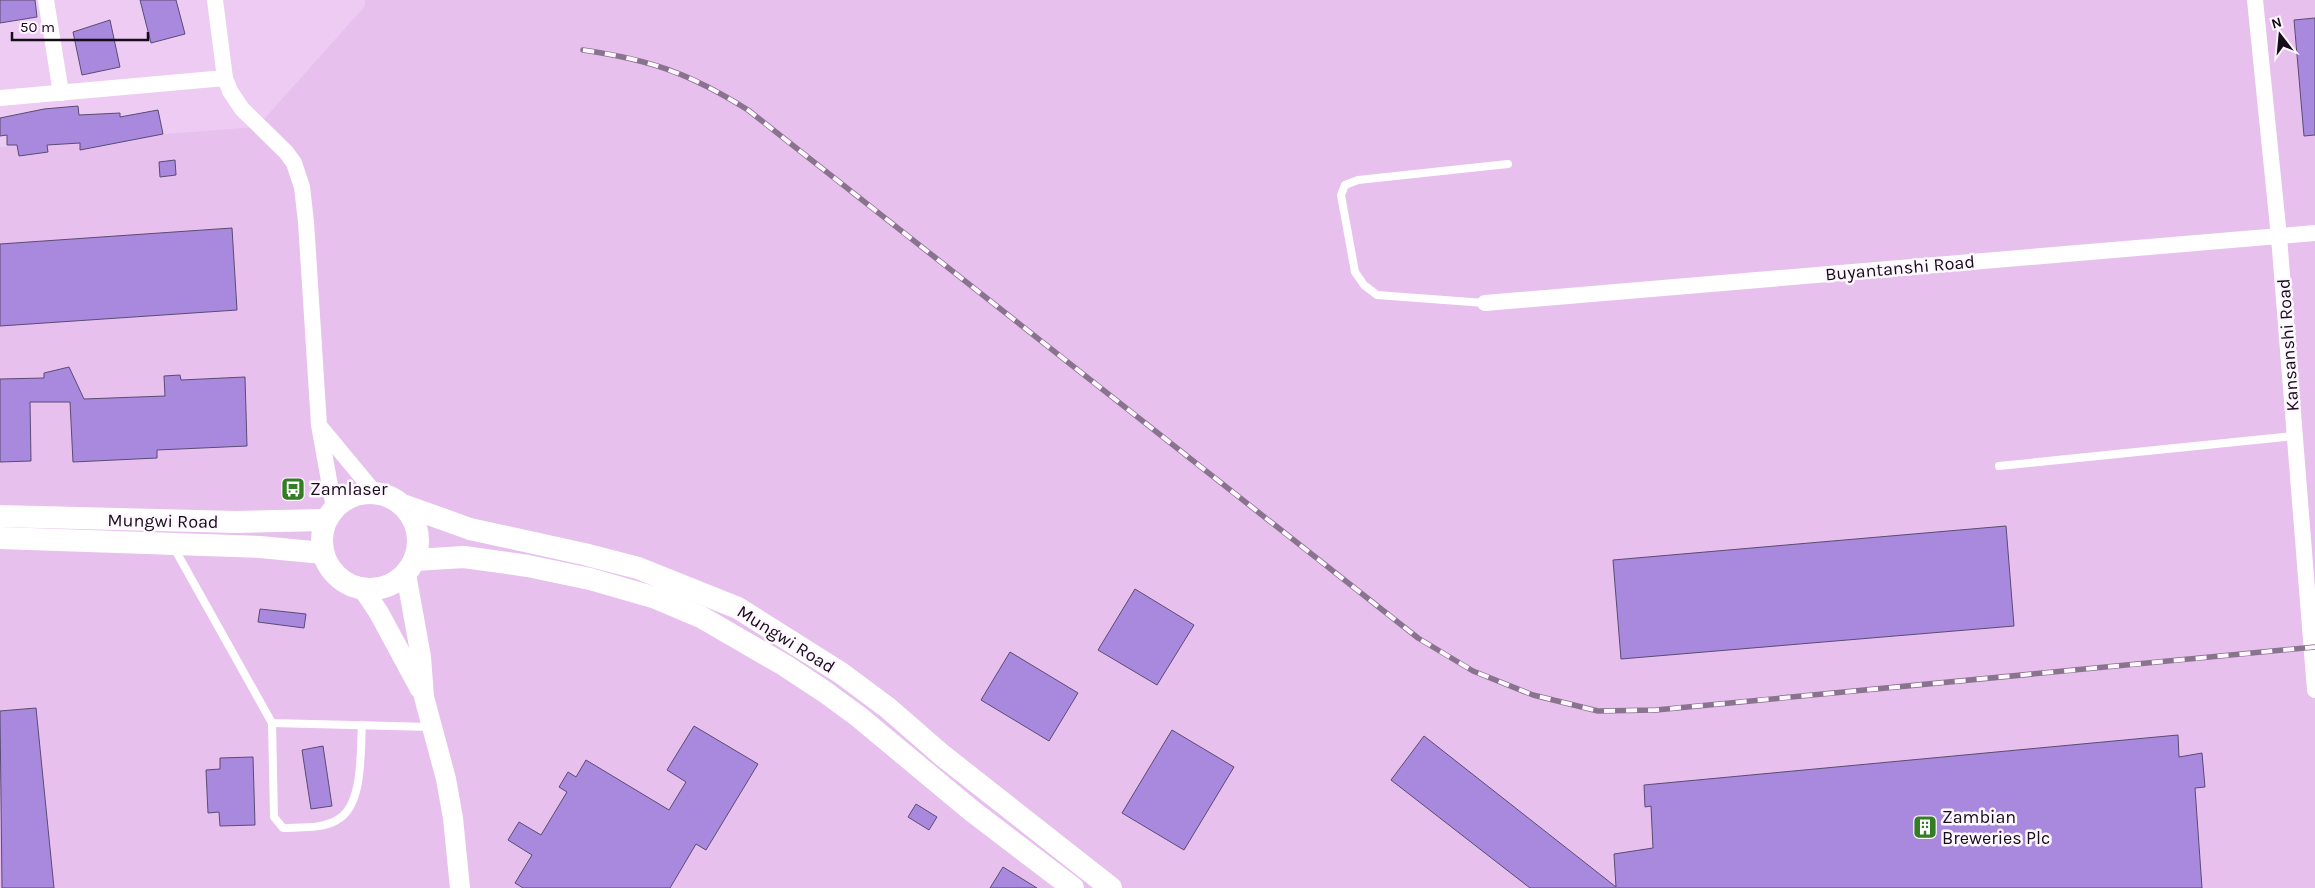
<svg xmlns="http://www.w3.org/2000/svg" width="2315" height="888" viewBox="0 0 2315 888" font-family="Karla,sans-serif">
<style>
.built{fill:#e7c0ee}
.building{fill:#a989de;stroke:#5a4b73}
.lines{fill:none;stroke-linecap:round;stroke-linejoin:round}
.service{stroke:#fff;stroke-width:8}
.minor{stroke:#fff;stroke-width:16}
.tertiary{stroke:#fff;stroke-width:20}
.secondary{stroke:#fff;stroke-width:22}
.rail-casing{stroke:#8a738f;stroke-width:5.5}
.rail{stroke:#fef7ff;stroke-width:4;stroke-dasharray:11;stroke-linecap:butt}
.labels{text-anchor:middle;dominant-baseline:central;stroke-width:5;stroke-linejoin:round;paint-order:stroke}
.street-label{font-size:18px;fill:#170c1a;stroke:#fef7ff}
.poi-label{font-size:18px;fill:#170c1a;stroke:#fef7ff;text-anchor:start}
</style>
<rect width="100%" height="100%" fill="#edcbf3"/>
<path class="built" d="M365 0H2315V888H0V147L257 127 365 6Z"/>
<g class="building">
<path d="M0 0H35L37 17 0 23Z"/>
<path d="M140 0H176L185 34 151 43Z"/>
<path d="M2315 18V135L2304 136 2294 20Z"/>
<path d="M110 20 120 67 82 75 73 32Z"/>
<path d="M78 106 79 115 120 113V117L158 110 163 134 80 150V143L47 145 48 152 19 156 17 145H7V135L0 136V118L44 109Z"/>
<path d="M175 160 176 175 160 177 159 162Z"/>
<path d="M232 228 237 310 0 326V244Z"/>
<path d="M69 367 84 399 165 396 164 376 180 375 181 380 245 377 247 446 157 450V458L73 462 70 402H30L31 461 0 462V379L44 378V373Z"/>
<path d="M2006 526 2014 626 1621 659 1613 560Z"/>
<path d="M1135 589 1194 625 1157 685 1098 650Z"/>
<path d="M260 609 306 614 304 628 258 622Z"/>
<path d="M1010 652 1078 693 1049 741 981 700Z"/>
<path d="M36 708 54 888H2L0 711Z"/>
<path d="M694 726 758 764 706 850 696 844 670 888H523L515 883 532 855 508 840 519 822 541 835 567 792 559 787 568 772 576 777 586 760 669 810 686 782 667 770Z"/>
<path d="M1172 730 1234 767 1184 850 1122 813Z"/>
<path d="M2178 735 2179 757 2202 753 2205 787 2195 788 2202 888H1530L1391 780 1424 736 1616 887 1614 854 1653 848 1651 806 1645 807 1644 785Z"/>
<path d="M323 746 332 806 311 809 302 750Z"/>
<path d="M253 757 255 825 220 826 219 812 208 813 206 770 220 769V758Z"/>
<path d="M916 804 937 817 929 830 908 817Z"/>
<path d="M1003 867 1037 888H990Z"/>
</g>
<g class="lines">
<g class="service">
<path d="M1485 303 1377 295 1364 285 1355 272 1341 195 1345 185 1358 180 1508 164"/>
<path d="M1999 466 2294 436"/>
<path d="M173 546 272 723 431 727"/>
<path d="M272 723 274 817 283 828C301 827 322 829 337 820 364 806 360 751 362 725"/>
</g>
<g class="minor">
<path d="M46 0 61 93"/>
<path d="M215 0 225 78 230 91 242 109 286 152 294 163 302 187 306 222 319 425 334 508"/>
<path d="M2255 0 2279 237 2315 690"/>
<path d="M0 98 225 78"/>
<path d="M1485 303 2315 233"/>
<path d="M322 429 375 493"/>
</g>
<g class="tertiary">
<path d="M406 574 421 657 424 697 446 779 453 818 460 888"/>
<path d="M363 589 379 613 420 689"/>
</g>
<g class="secondary">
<circle cx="370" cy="541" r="48"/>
<path d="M403 505 470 529 584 554 638 568 738 608 841 673 888 708 942 755 1111 888"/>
<path d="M0 516 236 522 326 520"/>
<path d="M0 538 260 547 323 553"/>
<path d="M415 560 464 557 528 566 590 579 656 598 701 617 784 665 825 692 859 717 972 811 1073 888"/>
</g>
<g class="rail-casing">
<path id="rail" d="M583 50C651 60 689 73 748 110L1418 638 1473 671 1533 695 1598 711 1656 710 2315 647"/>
</g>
<use href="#rail" class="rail"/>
</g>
<defs>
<g id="bus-square" transform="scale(1.25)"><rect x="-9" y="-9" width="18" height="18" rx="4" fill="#337d24" stroke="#fef7ff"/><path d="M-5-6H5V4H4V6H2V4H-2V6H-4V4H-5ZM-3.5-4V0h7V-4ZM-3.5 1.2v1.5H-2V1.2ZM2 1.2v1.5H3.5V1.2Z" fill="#fff"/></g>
<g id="building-square" transform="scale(1.25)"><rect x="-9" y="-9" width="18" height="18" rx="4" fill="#337d24" stroke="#fef7ff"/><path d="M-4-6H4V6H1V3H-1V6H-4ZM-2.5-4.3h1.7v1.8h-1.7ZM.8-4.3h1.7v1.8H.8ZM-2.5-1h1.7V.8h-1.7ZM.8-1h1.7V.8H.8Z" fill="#fff"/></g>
</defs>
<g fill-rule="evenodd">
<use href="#bus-square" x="293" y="489"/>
<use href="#building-square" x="1925" y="827"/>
</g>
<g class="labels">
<g class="street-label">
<text transform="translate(1900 268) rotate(-5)">Buyantanshi Road</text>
<text transform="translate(2288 345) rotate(-94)">Kansanshi Road</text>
<text transform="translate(163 521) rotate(1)">Mungwi Road</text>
<text transform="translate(786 639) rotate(32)">Mungwi Road</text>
</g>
<g class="poi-label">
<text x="310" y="489">Zamlaser</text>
<text x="1942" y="817">Zambian<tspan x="1942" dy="21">Breweries Plc</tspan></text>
</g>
</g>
<g transform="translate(2280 35) rotate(344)" stroke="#fef7ff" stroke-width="4" paint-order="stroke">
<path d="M0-4L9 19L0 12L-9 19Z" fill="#170c1a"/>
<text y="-8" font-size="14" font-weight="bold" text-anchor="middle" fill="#170c1a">N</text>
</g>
<path d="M12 32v8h136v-8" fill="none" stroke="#170c1a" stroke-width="2.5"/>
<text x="20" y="32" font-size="15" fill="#170c1a" stroke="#fef7ff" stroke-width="4" paint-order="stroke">50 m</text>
</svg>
